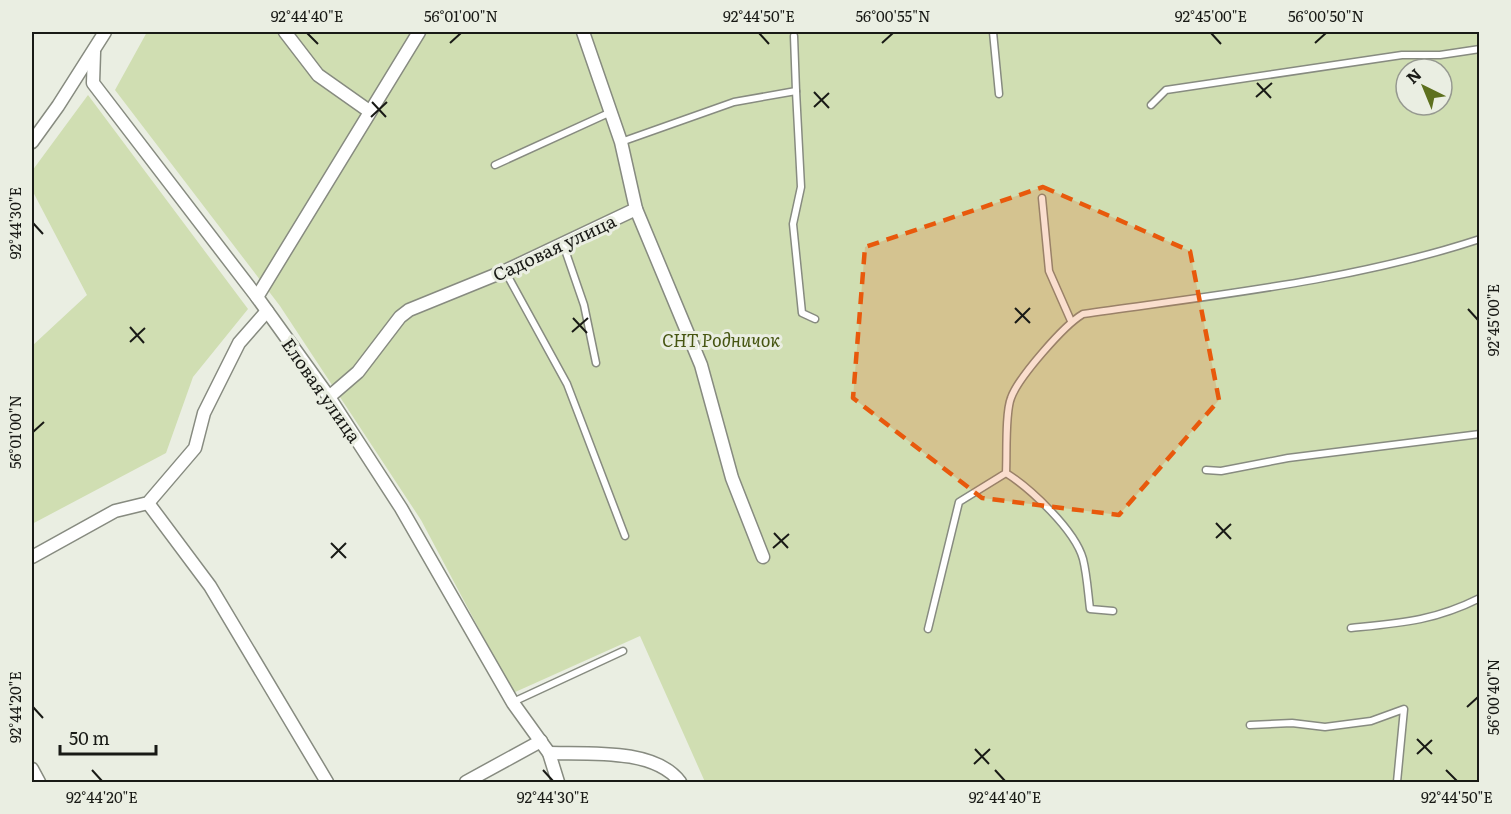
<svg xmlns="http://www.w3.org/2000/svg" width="1511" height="814" viewBox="0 0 1511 814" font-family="Literata,serif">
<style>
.green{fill:#d0deb2;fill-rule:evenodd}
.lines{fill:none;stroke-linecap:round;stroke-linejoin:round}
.lane-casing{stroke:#878b80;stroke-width:9}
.street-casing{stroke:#878b80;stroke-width:15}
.lane{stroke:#fff;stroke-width:6}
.street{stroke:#fff;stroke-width:12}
.marked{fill:#e8590c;fill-opacity:0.2;stroke:#e8590c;stroke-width:4.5;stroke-dasharray:12 8;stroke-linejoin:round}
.ticks{fill:none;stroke:#191a16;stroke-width:2}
.labels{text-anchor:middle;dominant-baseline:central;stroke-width:6;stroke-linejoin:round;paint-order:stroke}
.street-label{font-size:18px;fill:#191a16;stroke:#eaeee2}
.park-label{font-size:18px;font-style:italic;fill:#465512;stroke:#eaeee2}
.neatline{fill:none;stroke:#191a16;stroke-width:2}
.ticks-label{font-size:15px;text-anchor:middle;fill:#191a16}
</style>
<rect width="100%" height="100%" fill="#eaeee2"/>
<g class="green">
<path d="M147 32H1479V782H705L640 636 513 693 421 520 280 306 115 90ZM1406 69H1442V105H1406Z"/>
<path d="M88 95 248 309 193 377 166 453 32 524V346L87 295 32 190V171Z"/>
</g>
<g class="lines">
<g class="lane-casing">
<g id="lane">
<path d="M993 32 999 94"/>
<path d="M796 91 801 187 793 224 802 313 815 319"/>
<path d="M1151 105 1166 90 1402 55H1440L1480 49"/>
<path d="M621 142 734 102 796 91 794 36"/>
<path d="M495 165 611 112"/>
<path d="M1042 198 1049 271 1071 321"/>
<path d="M563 244 584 305 596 363"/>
<path d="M505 271 567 384 625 536"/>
<path d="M1206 470 1221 471 1288 458 1480 434"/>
<path d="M1006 473C1030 488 1075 530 1083 559 1087 575 1088 593 1090 609L1113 611"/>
<path d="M1351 628C1401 623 1434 621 1480 598"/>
<path d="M928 629 959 502 1006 473C1007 455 1005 413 1011 398 1018 378 1064 325 1083 314 1215 295 1352 281 1480 239"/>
<path d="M513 702 623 651"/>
<path d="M1250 725 1292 723 1325 727 1371 721 1404 709 1397 782"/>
</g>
</g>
<g class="street-casing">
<g id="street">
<path d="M285 32 318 75 369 111"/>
<path d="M94 52 93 83 257 297 329 397 401 508 513 703 549 753 558 782"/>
<path d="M32 142 58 106 105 32"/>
<path d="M636 209 701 365 732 478 763 557"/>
<path d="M257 297 419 32"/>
<path d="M329 397 358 372 400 317 409 310 505 271 636 209 621 142 583 32"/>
<path d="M148 503 210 586 327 782"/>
<path d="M32 557 115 511 148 503 195 448 204 413 239 343 267 311"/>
<path d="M549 753C587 754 655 748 680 782"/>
<path d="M32 769 39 782"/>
<path d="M466 782 541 741"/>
</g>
</g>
<use href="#lane" class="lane"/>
<use href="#street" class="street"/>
</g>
<path class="marked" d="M1043 187 1190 251 1219 400 1119 515 982 498 853 398 865 247Z"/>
<path class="ticks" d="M307 33 318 44M759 33 769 44M1211 33 1221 44M450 43 461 33M882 43 893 33M1315 43 1326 33M1257 83 1271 98M814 92 829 108M1256 97 1272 83M372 102 386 117M814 107 829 93M371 117 387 102M33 223 43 234M1015 308 1030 323M1468 309 1478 320M573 318 587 333M1015 323 1030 308M130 327 144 343M572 332 588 318M130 342 145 328M33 432 44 422M1216 523 1231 539M774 533 788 548M1216 538 1231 524M331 543 346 558M773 548 789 534M331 558 346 543M33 707 43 718M1467 707 1478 697M1417 739 1432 754M975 749 989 764M1417 754 1432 740M974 764 990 749M92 770 102 781M543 770 553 781M995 770 1005 781M1446 770 1457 781"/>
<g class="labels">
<g class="street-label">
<text transform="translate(554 247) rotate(-25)">Садовая улица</text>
<text transform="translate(322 390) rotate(55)">Еловая улица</text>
</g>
<g class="park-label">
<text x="721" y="339">СНТ Родничок</text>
</g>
</g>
<rect width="1511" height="814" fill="none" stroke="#eaeee2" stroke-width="66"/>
<g transform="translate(1424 87) rotate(317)"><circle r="28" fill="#eaeee2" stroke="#969990" stroke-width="1.5"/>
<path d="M0-4.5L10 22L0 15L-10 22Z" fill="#5d701e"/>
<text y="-9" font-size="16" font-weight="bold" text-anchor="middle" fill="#191a16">N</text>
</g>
<path d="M60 745v9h96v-9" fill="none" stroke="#191a16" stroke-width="3"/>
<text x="69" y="745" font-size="18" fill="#191a16" stroke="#eaeee2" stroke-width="4.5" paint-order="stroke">50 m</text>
<rect x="33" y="33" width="1445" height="748" class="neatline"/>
<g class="ticks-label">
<text x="307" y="22">92°44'40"E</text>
<text x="461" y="22">56°01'00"N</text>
<text x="759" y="22">92°44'50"E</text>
<text x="893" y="22">56°00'55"N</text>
<text x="1211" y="22">92°45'00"E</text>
<text x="1326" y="22">56°00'50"N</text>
<text transform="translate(16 223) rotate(-90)" y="5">92°44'30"E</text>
<text transform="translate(1494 320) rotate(-90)" y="5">92°45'00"E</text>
<text transform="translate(16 432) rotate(-90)" y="5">56°01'00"N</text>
<text transform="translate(1494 697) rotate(-90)" y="5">56°00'40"N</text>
<text transform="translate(16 707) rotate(-90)" y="5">92°44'20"E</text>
<text x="102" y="803">92°44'20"E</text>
<text x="553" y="803">92°44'30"E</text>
<text x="1005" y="803">92°44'40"E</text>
<text x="1457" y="803">92°44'50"E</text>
</g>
</svg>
